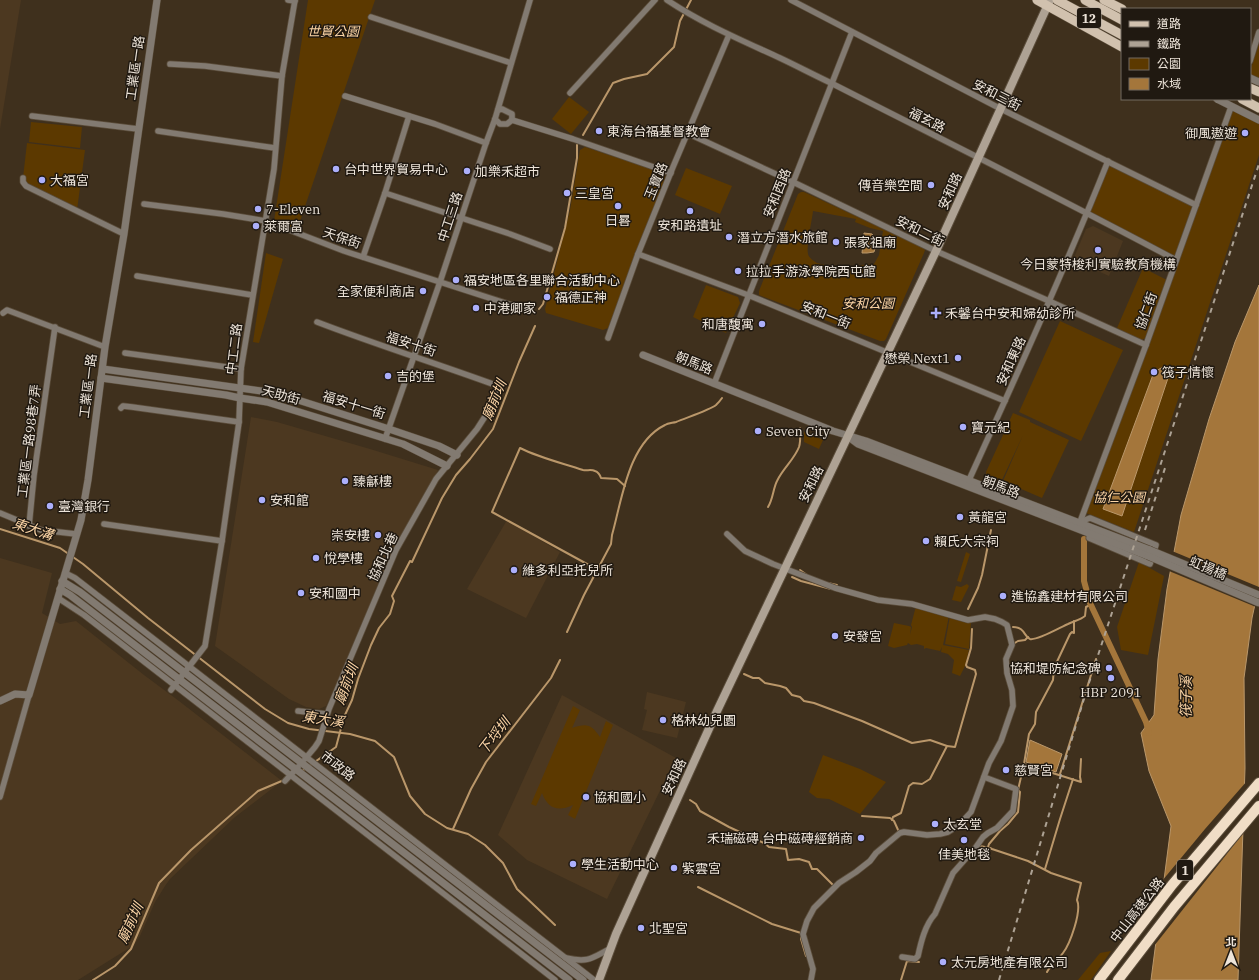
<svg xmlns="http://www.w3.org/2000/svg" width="1259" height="980" viewBox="0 0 1259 980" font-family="'IBM Plex Serif','Noto Sans TC',serif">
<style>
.built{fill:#4c3820}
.green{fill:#5c3900;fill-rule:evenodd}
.water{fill:#a4763b;stroke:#ba976a}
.pier{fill:#3f301d}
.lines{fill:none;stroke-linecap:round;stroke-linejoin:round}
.stream{stroke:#ba976a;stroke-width:2}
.canal{stroke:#a4763b;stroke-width:6}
.minor-casing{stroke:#5b4d3b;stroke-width:7}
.tertiary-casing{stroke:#5b4d3b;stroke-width:8}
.secondary-casing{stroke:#5b4d3b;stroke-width:10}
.primary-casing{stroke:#5b4d3b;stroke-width:10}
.motorway-casing{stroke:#5b4d3b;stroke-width:12}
.minor{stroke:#827a71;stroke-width:5.5}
.tertiary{stroke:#827a71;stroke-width:7}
.secondary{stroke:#aea294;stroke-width:8}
.primary{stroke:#d1c1ae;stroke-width:9}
.motorway{stroke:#f0ddc6;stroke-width:10}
.rail{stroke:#ada294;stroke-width:2;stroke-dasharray:5 5;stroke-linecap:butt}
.tertiary-bridge-casing{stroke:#5b4d3b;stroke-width:8;stroke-linecap:butt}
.tertiary-bridge{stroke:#827a71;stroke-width:7}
.poi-dot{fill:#acaffb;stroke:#201911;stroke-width:1.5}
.labels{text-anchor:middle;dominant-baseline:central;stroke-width:3;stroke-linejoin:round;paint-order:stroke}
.shield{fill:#201911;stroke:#b0a79d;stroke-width:1}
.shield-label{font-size:12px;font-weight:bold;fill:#ede4d9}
.park-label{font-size:13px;font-style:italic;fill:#fbd4a5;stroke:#201911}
.street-label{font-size:13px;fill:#ede4d9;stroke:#201911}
.poi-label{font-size:13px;fill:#ede4d9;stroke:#201911;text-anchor:start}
.water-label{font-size:14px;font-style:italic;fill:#fdd6a7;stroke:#201911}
</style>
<rect width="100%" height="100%" fill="#3f301d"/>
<g class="built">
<path d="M0 0H21L0 129Z"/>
<path d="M1093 226 1123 241 1109 276 1073 260 1086 229Z"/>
<path d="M251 417 277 422 370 449 438 470 397 550 360 635 326 706 319 709 306 707 289 699 215 646Z"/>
<path d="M507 520 560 552 526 618 467 589Z"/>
<path d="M0 558 52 573 42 613 60 624 76 621 144 675 179 701 282 781 235 817 170 879 165 886 155 902 140 936 134 945 78 980H0Z"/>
<path d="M647 692 686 702 677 738 642 730 647 710 644 709Z"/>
<path d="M562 695 676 758 607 899 527 860 498 835Z"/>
</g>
<g class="green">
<path d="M308 0H375L297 230 277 225 274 221Z"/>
<path d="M1259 44V82L1250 77V71Z"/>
<path d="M569 97 589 112 571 134 552 119Z"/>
<path d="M1232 109 1259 123V155L1134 532 1086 513Z"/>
<path d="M31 122 82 127 80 148 29 142Z"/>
<path d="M27 143 85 150 77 210 26 186 23 178Z"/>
<path d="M585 147 663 173 666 179 608 328 603 330 546 313 545 309 570 210 580 150Z"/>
<path d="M1109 164 1193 206 1175 256 1090 212Z"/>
<path d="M686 168 732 186 720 214 675 195Z"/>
<path d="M801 192H804L922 247 925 250 924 253 886 339 884 341H880L759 295V291L798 194ZM813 211 856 219 855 222 870 228 883 231 879 255 874 264 861 265 858 273 817 263C813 260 809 258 808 254 806 245 812 221 813 211Z"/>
<path d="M266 253 283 259 259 343 253 342Z"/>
<path d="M1143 268 1167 280 1146 338 1141 340 1117 328Z"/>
<path d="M706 285 738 297 740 303 726 333 693 317Z"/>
<path d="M1060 321 1123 350 1081 441 1019 412Z"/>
<path d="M1013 413 1030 420V422L1069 440 1042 498 1003 481 1023 435 1001 482 987 477 986 472Z"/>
<path d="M804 432 823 440 819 449 804 442Z"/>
<path d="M966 552 970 554 961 582 957 581Z"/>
<path d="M1139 562 1164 576 1148 655 1121 650 1117 627Z"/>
<path d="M967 584 969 586 961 602 952 600 956 586 961 587Z"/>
<path d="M916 606 949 616 943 645 969 650 965 666 960 676 952 673 954 660 948 654 941 652 942 647 940 651 926 648 924 649V646L917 644 911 645 908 643 907 645 894 648 888 646 894 623 909 626 911 627 910 635 912 627 911 625Z"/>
<path d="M950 616 971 622 969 649 945 644Z"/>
<path d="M573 706 580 710 572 728C587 723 591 724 600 737L606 721 613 725 575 819 568 815 573 805C558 812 548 809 542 793L536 806 531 804Z"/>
<path d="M823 755 860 769 886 782 860 814 829 799 817 798 809 792Z"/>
<path d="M1111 951 1091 980H1078L1100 953Z"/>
</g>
<g class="water">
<path d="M864 233 872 234C877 239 876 245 874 252L867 253H862Z"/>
<path d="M1259 285V586L1252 618 1244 678 1245 768 1238 980H1151L1171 826 1149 771 1141 733 1154 715 1158 659 1167 589 1181 515 1209 419 1235 342Z"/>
<path d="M1163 367 1170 372 1122 516 1103 509 1154 372Z"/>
<path d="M1030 740 1062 754 1056 772 1026 762Z"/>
</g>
<g class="pier">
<path d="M1172 551 1259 587V595L1256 607 1169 571Z"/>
<path d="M1247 781 1245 831 1154 946 1162 881 1205 829Z"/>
</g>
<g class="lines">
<g class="stream">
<path d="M583 135 613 83 624 79 647 74 674 47 680 21 691 0"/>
<path d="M539 309 543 304 565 228 577 158V145"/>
<path d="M768 507C773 499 773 489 777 481 783 468 794 460 799 447 801 441 800 434 800 428"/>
<path d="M0 529 60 548 83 564 148 618 265 709 288 723 309 729 350 734 375 741 394 757 410 796 425 814 447 828 468 834 485 845 503 863 517 889 555 925"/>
<path d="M598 570 492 512 520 448C540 458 562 463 583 470 587 471 591 469 595 471 598 472 600 475 601 478L617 479 625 486"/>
<path d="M800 570 807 575"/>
<path d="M792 577 801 581 831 589"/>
<path d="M828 583 837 585"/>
<path d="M968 609 978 588 982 575 991 530"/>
<path d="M1074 621V633L1072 632 1070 634 1054 668 1053 680 1036 712 1035 724 1029 734 1024 764 1081 782 1080 777 1081 759"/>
<path d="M1013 627C1025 627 1024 637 1030 639 1037 641 1061 627 1068 624 1074 621 1080 620 1085 616L1086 607 1090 605"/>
<path d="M567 632 584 595 611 544 612 535C622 500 628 443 665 425 668 423 673 423 676 422 685 418 710 410 716 405 718 403 720 401 722 398"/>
<path d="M1013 644 1018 641 1025 640 1028 637"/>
<path d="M744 674 753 678H759L765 683 780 686 786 688 792 695 800 697 804 701 814 703 862 721 912 743 930 740 947 746"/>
<path d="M302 771 336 747 344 717 352 700 358 679 371 645 379 628 390 614 394 601 392 596 410 561 412 562 442 498 456 475 470 459 493 429 519 362 535 326"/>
<path d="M1060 774 1096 659"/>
<path d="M690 800 696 804 700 811 729 827 764 843 769 847 786 849 788 860 799 859 809 862 812 869H817L834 886"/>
<path d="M862 816 890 818 894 821 899 832"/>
<path d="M892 820 893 817 901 813 909 786 913 783 922 784 930 779 947 746 955 747 976 674 975 670 967 667 966 665 971 648 972 629"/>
<path d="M453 829 471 789 486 762 551 678 560 660"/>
<path d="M980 846 990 848 992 849 1028 861 1051 873 1081 883 1077 900C1082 911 1070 944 1063 953 1058 960 1051 964 1047 972"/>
<path d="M988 847 989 844 1000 831 1008 824 1018 812 1020 792 1018 790 1024 764"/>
<path d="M1045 869 1060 819 1073 779"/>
<path d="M698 887 772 924 801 933"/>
<path d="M801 933V939L806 956"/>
<path d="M93 980 115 966 131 949 159 883 191 850 258 791 284 780"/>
<path d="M901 980 907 961 919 962"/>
</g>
<path class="canal" d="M1084 539V581L1090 603 1146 722 1149 733"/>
<g class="minor-casing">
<g id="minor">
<path d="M288 0 295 1"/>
<path d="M667 0C703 24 741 40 780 58 797 66 814 75 831 83 947 142 1062 199 1176 260"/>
<path d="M791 0 1001 109 1196 205"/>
<path d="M371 17 511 63"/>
<path d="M1250 61 1259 32"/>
<path d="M170 64 205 66 282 76"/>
<path d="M570 93 655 0"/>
<path d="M345 96 435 124 486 143"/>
<path d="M498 110 502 109 512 114V120"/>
<path d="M32 116 138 129"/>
<path d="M495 119 500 124H507L512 120"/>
<path d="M512 120 573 139 671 173"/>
<path d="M158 131 275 148"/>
<path d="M687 133 793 182 936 251 1049 301 1146 345"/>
<path d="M23 178V182L26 186 124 234"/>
<path d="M385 193 510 234 550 249"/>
<path d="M144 204 223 214 266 221 344 251 530 311"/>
<path d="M638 254 748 295 1005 401"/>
<path d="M363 257 385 193 409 116"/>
<path d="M137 276 252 295"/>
<path d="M3 313 7 310 105 347"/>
<path d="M608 338 638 254 673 167 729 35"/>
<path d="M125 353 241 369"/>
<path d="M714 384 852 32"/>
<path d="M121 408 123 406 132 407 239 422"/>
<path d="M385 439 440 282 486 143 495 119 530 0"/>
<path d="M969 480C1017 375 1065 269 1108 161"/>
<path d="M0 513 41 530 76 534"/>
<path d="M1080 522 1146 345 1231 107"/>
<path d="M1080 522 1090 518 1156 545 1150 564 1089 538 1090 534"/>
<path d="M104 524 222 541"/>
<path d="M29 526 34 475 55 327"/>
<path d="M727 534 745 551 773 564 835 588 878 600 912 604 968 620 985 617 995 619 1002 622 1007 625 1012 645 1006 659 1007 673 1012 690 1013 706 1001 741 989 763 971 812 959 825 948 832 940 834 927 835 904 832 900 833 876 853 870 861 856 872 839 883 814 908 807 921 803 934 813 969 811 980"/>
<path d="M65 573 75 578 594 980"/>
<path d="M58 598 84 615 555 980"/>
<path d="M171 690 205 646 222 541 239 422 241 369 274 169 282 76 295 0"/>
<path d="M298 711 327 714"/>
<path d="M305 759 315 747 319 741 329 709 396 550 436 479 477 429 486 415 498 386C438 364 377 345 317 322"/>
<path d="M285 781 298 767"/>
<path d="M0 797 29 695"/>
<path d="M902 957 915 959 918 956C921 942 925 925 935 914L953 873 976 847 983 837 988 833 997 828 1013 811 1016 789 984 777"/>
<path d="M566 958C589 963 592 958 611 948"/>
</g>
</g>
<g class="tertiary-casing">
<g id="tertiary">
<path d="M1250 78 1259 82"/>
<path d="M1217 99 1259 120"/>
<path d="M643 355 833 431 866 441 1150 550"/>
<path d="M103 369 276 393 389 429 439 446 457 455"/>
<path d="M101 378 226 395 240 398 267 402 403 444 447 466"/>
<path d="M850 438 858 444 1148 556"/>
<path d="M62 581 80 592 583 980"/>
<path d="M60 589 70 595 569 980"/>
<path d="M0 701 15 694 29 695 81 520 88 480 105 347 124 234 157 0"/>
</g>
</g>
<g class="secondary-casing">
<path id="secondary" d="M599 980 616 934 717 711 936 251 1050 0"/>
</g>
<g class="primary-casing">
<g id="primary">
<path d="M1037 0 1122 47"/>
<path d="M1057 0 1122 35"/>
<path d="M1085 0 1122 20"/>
<path d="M1104 0 1122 9"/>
<path d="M1250 88 1259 92"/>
<path d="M1242 99 1259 108"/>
</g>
</g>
<g class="motorway-casing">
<g id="motorway">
<path d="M1099 980 1172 885 1259 783"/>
<path d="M1118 980 1174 907 1259 806"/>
</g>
</g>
<use href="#minor" class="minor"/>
<use href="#tertiary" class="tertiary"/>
<use href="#secondary" class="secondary"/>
<use href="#primary" class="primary"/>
<use href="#motorway" class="motorway"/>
<g class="rail">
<path d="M1145 530 1166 465"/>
<path d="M999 980 1086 692 1259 164"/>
</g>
<g class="tertiary-bridge-casing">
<g id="tertiary-bridge">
<path d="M1150 550 1259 595"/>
<path d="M1148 556 1259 603"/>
</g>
</g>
<use href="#tertiary-bridge" class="tertiary-bridge"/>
</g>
<g class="poi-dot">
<circle cx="599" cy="131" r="4"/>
<circle cx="1245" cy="133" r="4"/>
<circle cx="336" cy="169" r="4"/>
<circle cx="467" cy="171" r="4"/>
<circle cx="42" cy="180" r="4"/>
<circle cx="931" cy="185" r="4"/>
<circle cx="567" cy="193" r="4"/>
<circle cx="618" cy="206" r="4"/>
<circle cx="258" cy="209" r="4"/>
<circle cx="690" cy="211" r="4"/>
<circle cx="256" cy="226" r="4"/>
<circle cx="729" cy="237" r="4"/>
<circle cx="836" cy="242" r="4"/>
<circle cx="1098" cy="250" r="4"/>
<circle cx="738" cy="271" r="4"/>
<circle cx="456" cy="280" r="4"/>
<circle cx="423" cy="291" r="4"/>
<circle cx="547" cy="297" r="4"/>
<circle cx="476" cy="308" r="4"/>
<path d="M934 307h4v4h4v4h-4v4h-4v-4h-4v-4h4z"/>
<circle cx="762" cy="324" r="4"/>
<circle cx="958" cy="358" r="4"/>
<circle cx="1154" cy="372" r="4"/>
<circle cx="388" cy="376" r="4"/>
<circle cx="963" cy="427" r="4"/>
<circle cx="758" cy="431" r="4"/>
<circle cx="345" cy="481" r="4"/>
<circle cx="262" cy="500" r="4"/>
<circle cx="50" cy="506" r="4"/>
<circle cx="960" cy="517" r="4"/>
<circle cx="378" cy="535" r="4"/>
<circle cx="926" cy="541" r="4"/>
<circle cx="316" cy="558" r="4"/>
<circle cx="514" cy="570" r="4"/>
<circle cx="301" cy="593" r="4"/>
<circle cx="1003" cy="596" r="4"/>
<circle cx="835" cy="636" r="4"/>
<circle cx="1109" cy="668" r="4"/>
<circle cx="1111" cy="678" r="4"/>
<circle cx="663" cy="720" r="4"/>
<circle cx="1006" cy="770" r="4"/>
<circle cx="586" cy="797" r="4"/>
<circle cx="935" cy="824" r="4"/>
<circle cx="861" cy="838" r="4"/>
<circle cx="964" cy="840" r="4"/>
<circle cx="573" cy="864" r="4"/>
<circle cx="674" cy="868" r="4"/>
<circle cx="641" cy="928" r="4"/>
<circle cx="943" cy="962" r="4"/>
</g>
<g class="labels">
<g class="shield">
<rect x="1077" y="8" width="24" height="20" rx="3"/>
<rect x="1177" y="860" width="16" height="20" rx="3"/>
</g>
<g class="shield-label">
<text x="1089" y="18">12</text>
<text x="1185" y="870">1</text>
</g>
<g class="park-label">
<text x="333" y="31">世貿公園</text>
<text x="868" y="303">安和公園</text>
<text x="1119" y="497">協仁公園</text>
</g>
<g class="street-label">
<text transform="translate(135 68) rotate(-82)">工業區一路</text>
<text transform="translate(997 95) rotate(27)">安和三街</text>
<text transform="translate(927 120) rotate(27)">福玄路</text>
<text transform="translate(656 181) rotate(-68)">玉寶路</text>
<text transform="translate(950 191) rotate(-66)">安和路</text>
<text transform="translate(777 193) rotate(-68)">安和西路</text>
<text transform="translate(450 217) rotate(-72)">中工三路</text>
<text transform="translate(920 231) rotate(26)">安和二街</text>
<text transform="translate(342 238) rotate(19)">天保街</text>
<text transform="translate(1146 311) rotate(-70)">協仁街</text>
<text transform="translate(826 315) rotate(22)">安和一街</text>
<text transform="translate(411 344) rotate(18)">福安十街</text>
<text transform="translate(234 349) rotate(-83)">中工二路</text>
<text transform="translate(1011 361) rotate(-66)">安和東路</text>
<text transform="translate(694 363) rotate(22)">朝馬路</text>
<text transform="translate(88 386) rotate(-83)">工業區一路</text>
<text transform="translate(281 395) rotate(15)">天助街</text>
<text transform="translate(354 405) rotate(17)">福安十一街</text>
<text transform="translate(29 441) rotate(-83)">工業區一路98巷7弄</text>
<text transform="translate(811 484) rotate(-64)">安和路</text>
<text transform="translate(1001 487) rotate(21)">朝馬路</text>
<text transform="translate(383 557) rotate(-65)">協和北巷</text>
<text transform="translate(1208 568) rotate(23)">虹揚橋</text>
<text transform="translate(338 766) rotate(38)">市政路</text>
<text transform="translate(674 777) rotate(-65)">安和路</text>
<text transform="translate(1137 910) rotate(-52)">中山高速公路</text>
</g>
<g class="poi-label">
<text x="607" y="131">東海台福基督教會</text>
<text x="1237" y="133" text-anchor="end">御風遨遊</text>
<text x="344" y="169">台中世界貿易中心</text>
<text x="475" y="171">加樂禾超市</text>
<text x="50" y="180">大福宮</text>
<text x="923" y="185" text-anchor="end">傳音樂空間</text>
<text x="575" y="193">三皇宮</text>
<text x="266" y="209">7-Eleven</text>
<text x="618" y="220" text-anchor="middle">日晷</text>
<text x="690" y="225" text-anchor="middle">安和路遺址</text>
<text x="264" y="226">萊爾富</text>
<text x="737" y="237">潛立方潛水旅館</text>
<text x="844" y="242">張家祖廟</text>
<text x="1098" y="264" text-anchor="middle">今日蒙特梭利實驗教育機構</text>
<text x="746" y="271">拉拉手游泳學院西屯館</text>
<text x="464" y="280">福安地區各里聯合活動中心</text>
<text x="415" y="291" text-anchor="end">全家便利商店</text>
<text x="555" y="297">福德正神</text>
<text x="484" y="308">中港卿家</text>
<text x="945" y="313">禾馨台中安和婦幼診所</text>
<text x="754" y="324" text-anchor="end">和唐馥寓</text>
<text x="950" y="358" text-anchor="end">懋榮 Next1</text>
<text x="1162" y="372">筏子情懷</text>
<text x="396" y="376">吉的堡</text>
<text x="971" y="427">寶元紀</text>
<text x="766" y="431">Seven City</text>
<text x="353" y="481">臻龢樓</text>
<text x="270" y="500">安和館</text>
<text x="58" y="506">臺灣銀行</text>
<text x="968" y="517">黃龍宮</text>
<text x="370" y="535" text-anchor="end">崇安樓</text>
<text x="934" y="541">賴氏大宗祠</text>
<text x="324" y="558">悅學樓</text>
<text x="522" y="570">維多利亞托兒所</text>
<text x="309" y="593">安和國中</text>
<text x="1011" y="596">進協鑫建材有限公司</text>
<text x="843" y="636">安發宮</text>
<text x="1101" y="668" text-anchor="end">協和堤防紀念碑</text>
<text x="1111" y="692" text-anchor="middle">HBP 2091</text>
<text x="671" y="720">格林幼兒園</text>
<text x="1014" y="770">慈賢宮</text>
<text x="594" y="797">協和國小</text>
<text x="943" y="824">太玄堂</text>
<text x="853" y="838" text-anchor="end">禾瑞磁磚 台中磁磚經銷商</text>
<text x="964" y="854" text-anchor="middle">佳美地毯</text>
<text x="581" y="864">學生活動中心</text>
<text x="682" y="868">紫雲宮</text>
<text x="649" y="928">北聖宮</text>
<text x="951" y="962">太元房地產有限公司</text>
</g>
<g class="water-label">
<text transform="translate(494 400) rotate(-68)">廟前圳</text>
<text transform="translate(33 529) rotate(18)">東大溝</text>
<text transform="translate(346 684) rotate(-69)">廟前圳</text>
<text transform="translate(1186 697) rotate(-90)">筏子溪</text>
<text transform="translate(323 719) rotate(9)">東大溪</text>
<text transform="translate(494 736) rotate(-52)">下埒圳</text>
<text transform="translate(130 923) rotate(-65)">廟前圳</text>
</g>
</g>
<rect x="1121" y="8" width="130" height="92" fill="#201911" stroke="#726a61"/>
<rect x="1129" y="21" width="20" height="6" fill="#d1c1ae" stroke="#726a61"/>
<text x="1157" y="28" font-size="12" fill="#ede4d9">道路</text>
<rect x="1129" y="41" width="20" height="6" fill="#ada294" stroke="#726a61"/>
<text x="1157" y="48" font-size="12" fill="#ede4d9">鐵路</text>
<rect x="1129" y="58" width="20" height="12" fill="#5c3900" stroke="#726a61"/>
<text x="1157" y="68" font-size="12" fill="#ede4d9">公園</text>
<rect x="1129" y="78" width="20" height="12" fill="#a4763b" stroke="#726a61"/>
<text x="1157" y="88" font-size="12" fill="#ede4d9">水域</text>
<g transform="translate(1231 952)" stroke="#201911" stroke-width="3" paint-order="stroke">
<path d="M0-3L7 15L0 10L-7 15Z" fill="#ede4d9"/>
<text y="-6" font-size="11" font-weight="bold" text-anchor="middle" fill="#ede4d9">北</text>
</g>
</svg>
